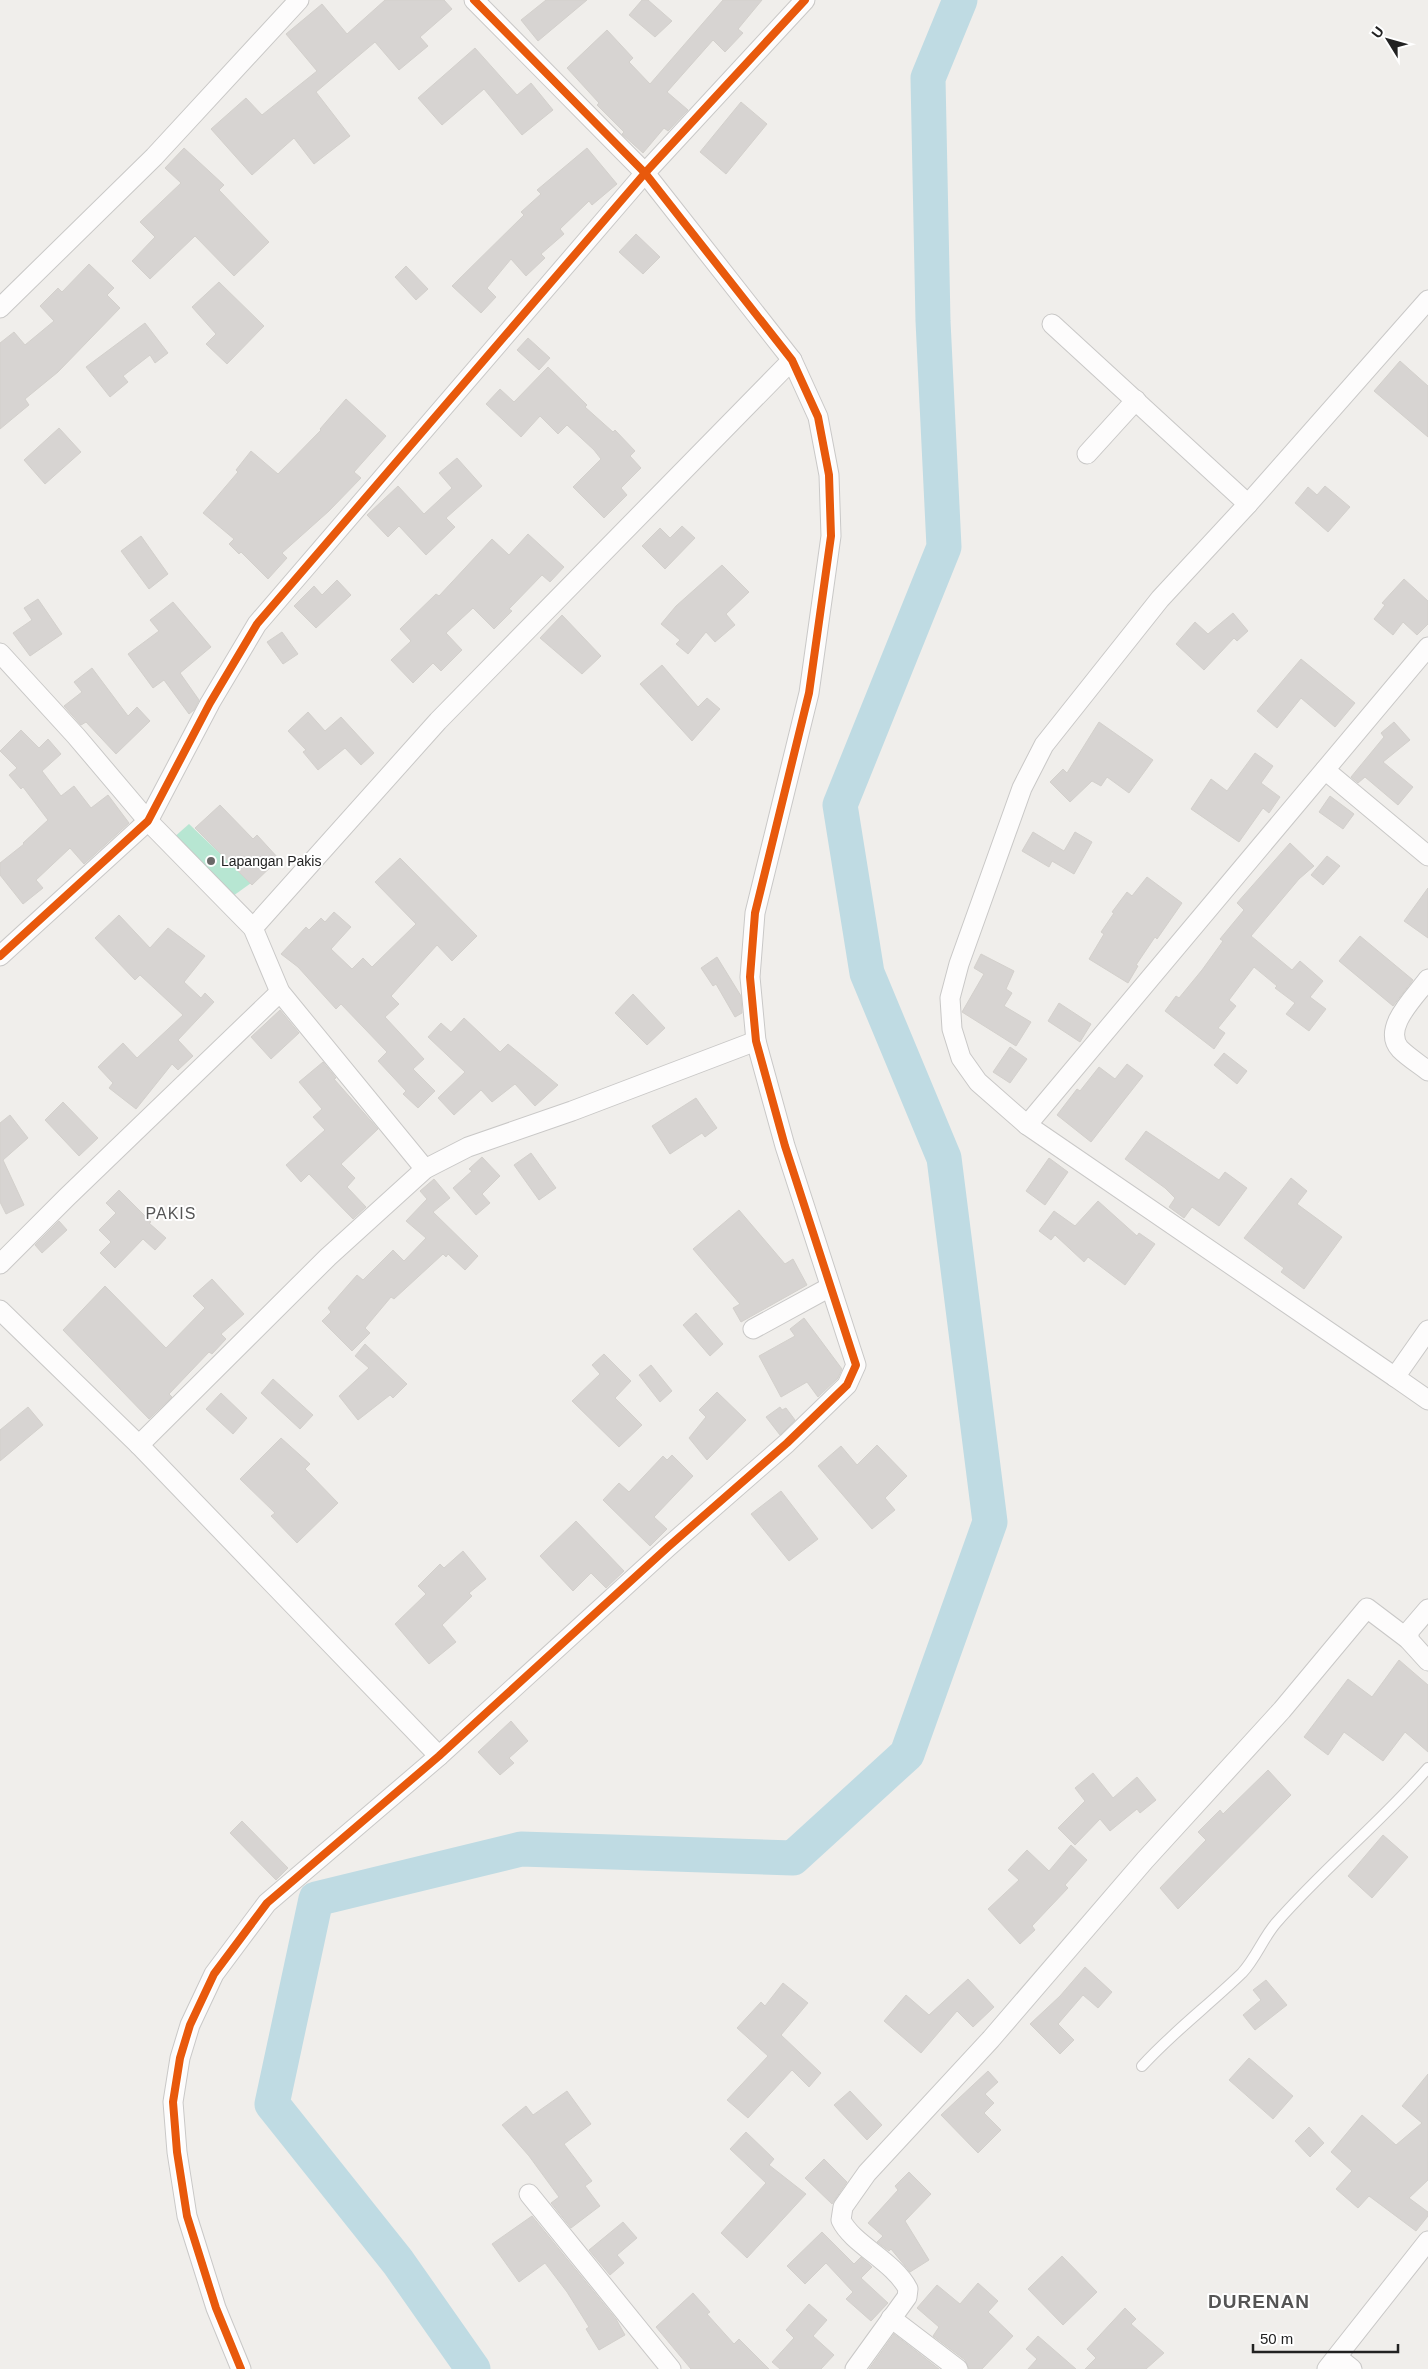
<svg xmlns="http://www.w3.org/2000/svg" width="1428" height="2369" viewBox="0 0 1428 2369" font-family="Arial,sans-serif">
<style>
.pitch{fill:#b7e6d2}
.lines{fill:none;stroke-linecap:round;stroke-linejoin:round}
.river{stroke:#bfdbe3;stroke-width:35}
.building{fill:#d7d4d2;stroke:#d3d0cc}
.lane-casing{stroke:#c9c8c7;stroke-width:12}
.street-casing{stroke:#c9c8c7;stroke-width:21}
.lane{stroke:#fdfcfc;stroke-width:10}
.street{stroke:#fdfcfc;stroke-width:19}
.cycleway-casing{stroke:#fff;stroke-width:11}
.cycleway{stroke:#e8590c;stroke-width:8}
.poi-dot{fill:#6a6968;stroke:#fff;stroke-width:2}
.labels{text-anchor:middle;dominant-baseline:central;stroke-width:4;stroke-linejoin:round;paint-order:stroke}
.poi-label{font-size:14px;fill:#222;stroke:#fff;text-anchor:start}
.quarter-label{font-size:16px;letter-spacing:1px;fill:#555;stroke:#fff}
.district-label{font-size:19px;font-weight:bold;letter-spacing:1px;fill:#555;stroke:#fff}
</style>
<rect width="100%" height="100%" fill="#f0eeeb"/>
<path class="pitch" d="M189 824 251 883 233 896 172 839Z"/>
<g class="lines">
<path class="river" d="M473 2369 398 2262 272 2104 316 1899 521 1849 793 1858 907 1754 990 1522 944 1158 867 973 840 805 944 547 933 321 928 78 960 0"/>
</g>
<g class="building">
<path d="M385 0H444L452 9 420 37 428 46 399 70 375 42 316 92 350 136 314 164 294 138 252 175 211 129 246 98 262 115 317 71 286 34 322 4 347 34Z"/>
<path d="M546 0H587L538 41 521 20Z"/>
<path d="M642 0H648L672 21 655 37 629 15Z"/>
<path d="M723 0H762L738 29 743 33 725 52 713 40 667 92 688 110 668 131 664 128 643 153 622 134 624 132 597 105 599 103 567 68 607 30 633 58 629 62 650 84Z"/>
<path d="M475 48 517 95 531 83 553 110 522 135 484 89 442 125 418 98Z"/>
<path d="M741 102 767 124 726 174 700 152Z"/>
<path d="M184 148 224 185 219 190 269 242 234 276 195 236 150 279 132 261 155 237 140 222 181 183 165 168Z"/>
<path d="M587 148 617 184 592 205 589 201 560 229 564 234 541 254 545 258 526 276 511 259 487 288 496 297 481 313 452 286 524 215 521 212 541 194 537 190Z"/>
<path d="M636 234 660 257 643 274 619 252Z"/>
<path d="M89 264 114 288 107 295 120 308 58 372 25 399 29 405 0 429V343L14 332 25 345 54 321 40 306 58 288 62 292Z"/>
<path d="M406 266 428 289 416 300 395 277Z"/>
<path d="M219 282 264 326 227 364 206 344 216 334 192 307Z"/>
<path d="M145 323 168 353 155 363 150 355 123 376 128 382 110 397 86 367Z"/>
<path d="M528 338 550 358 539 370 517 350Z"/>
<path d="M1400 361 1428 386V437L1374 391Z"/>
<path d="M548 367 587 405 585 407 613 432 615 430 635 451 630 456 641 468 621 488 627 495 604 518 573 487 601 459 594 450 567 425 558 434 540 416 521 437 486 404 500 389 514 402Z"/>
<path d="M346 399 386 436 354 472 361 478 329 511 282 553 287 558 268 579 241 552 239 554 229 544 234 539 203 513 238 472 236 470 251 451 278 474 321 430 320 429Z"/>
<path d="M59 428 81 452 45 484 24 460Z"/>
<path d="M457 458 482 486 446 518 455 527 426 555 399 526 388 537 367 515 398 486 424 514 452 488 439 473Z"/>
<path d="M1325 486 1350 507 1328 532 1295 503 1308 487 1317 495Z"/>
<path d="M682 526 695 538 665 569 642 546 660 528 670 538Z"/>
<path d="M528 534 564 567 550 582 542 575 509 609 512 611 494 629 473 608 446 633 462 650 441 671 433 663 413 683 391 660 411 641 400 629 436 594 439 596 492 539 509 555Z"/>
<path d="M141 536 168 574 149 589 121 551Z"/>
<path d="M722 565 749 592 726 614 735 625 715 642 706 632 688 654 676 644 680 640 661 624 676 606Z"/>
<path d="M1404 579 1428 601V624L1417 635 1403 622 1393 635 1374 619 1385 605 1382 603Z"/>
<path d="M337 580 351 595 316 628 294 606 314 586 322 595Z"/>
<path d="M38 599 62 634 30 656 13 633 32 620 24 608Z"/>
<path d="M173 602 211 647 180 673 199 700 194 710 189 714 164 680 153 688 128 654 159 631 150 620Z"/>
<path d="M1233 613 1248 631 1237 641 1234 638 1204 670 1176 644 1195 622 1208 634Z"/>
<path d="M562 615 601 656 582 674 540 638Z"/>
<path d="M282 632 298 654 283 664 267 642Z"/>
<path d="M1301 659 1355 703 1335 727 1301 698 1277 728 1257 711Z"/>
<path d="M662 665 698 707 707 698 720 709 692 741 640 684Z"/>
<path d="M92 668 128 716 137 707 150 721 116 754 86 722 81 725 64 706 82 692 74 682Z"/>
<path d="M308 712 325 731 341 717 374 753 361 765 345 748 318 770 303 752 306 750 288 731Z"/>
<path d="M1099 722 1153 760 1129 793 1107 777 1101 786 1092 781 1070 802 1050 782 1063 769 1067 773Z"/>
<path d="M1394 722 1410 740 1383 762 1413 787 1398 805 1365 777 1358 783 1351 777 1384 737 1381 733Z"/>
<path d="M21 730 39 748 48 739 61 754 42 771 61 796 74 786 91 808 108 795 129 823 84 864 70 848 36 880 43 888 23 904 0 875V863L24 844 23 843 48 820 23 787 21 789 9 775 17 768 0 751Z"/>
<path d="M1255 753 1273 766 1261 783 1280 797 1269 813 1263 808 1239 842 1191 809 1211 779 1227 791Z"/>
<path d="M1330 796 1354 814 1343 829 1319 812Z"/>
<path d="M220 805 253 839 257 835 279 859 252 885 195 828Z"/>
<path d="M1033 832 1064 851 1075 832 1092 842 1074 874 1052 861 1049 867 1022 851Z"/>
<path d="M1290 843 1314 866 1299 879 1251 936 1292 970 1300 961 1323 981 1310 997 1326 1009 1309 1031 1286 1014 1295 1003 1275 988 1277 986 1254 967 1229 1000 1236 1006 1218 1028 1225 1033 1214 1049 1165 1011 1176 996 1179 998 1202 970 1223 941 1220 939 1244 910 1237 903Z"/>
<path d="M1327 856 1340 866 1323 885 1311 875Z"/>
<path d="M400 858 477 936 452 961 437 945 391 996 399 1004 385 1017 424 1059 413 1069 435 1091 418 1108 403 1094 406 1091 378 1061 387 1052 341 1004 336 1009 298 967 281 954 306 927 309 930 321 918 325 922 334 912 351 927 331 949 352 969 363 958 372 967 416 924 375 882Z"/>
<path d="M1147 877 1182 903 1157 939 1155 937 1136 965 1138 966 1128 983 1089 959 1104 934 1101 932 1114 913 1112 912 1127 892 1132 896Z"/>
<path d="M1428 888V938L1404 921Z"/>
<path d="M119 915 150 948 168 928 205 956 184 982 201 998 205 993 214 1002 178 1040 193 1056 178 1070 172 1064 136 1109 109 1088 113 1083 98 1067 123 1043 137 1058 183 1015 140 975 135 980 95 938Z"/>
<path d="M1360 936 1413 980 1393 1006 1339 961Z"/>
<path d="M981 954 1014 971 1006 989 1012 993 1004 1006 1031 1022 1016 1046 962 1012 984 974 974 968Z"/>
<path d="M717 957 741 996 742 1013 735 1017 716 984 713 986 701 968Z"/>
<path d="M633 994 665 1028 647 1045 615 1013Z"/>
<path d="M1059 1003 1091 1024 1080 1042 1048 1021Z"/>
<path d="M280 1010 299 1033 271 1059 251 1037Z"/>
<path d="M464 1018 500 1052 508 1044 558 1085 535 1106 515 1084 492 1102 481 1090 454 1115 438 1098 465 1072 428 1037 441 1023 451 1032Z"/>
<path d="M1010 1047 1027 1059 1010 1083 993 1072Z"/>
<path d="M1224 1053 1247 1071 1237 1084 1214 1065Z"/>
<path d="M323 1062 336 1078 334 1079 378 1129 341 1164 355 1178 347 1187 366 1207 353 1219 309 1174 301 1182 286 1165 325 1130 313 1117 322 1109 299 1082Z"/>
<path d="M1127 1064 1143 1076 1091 1142 1057 1115 1077 1089 1080 1091 1099 1067 1115 1079Z"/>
<path d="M696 1098 717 1128 705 1137 702 1133 670 1154 652 1126Z"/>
<path d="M63 1102 98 1138 79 1156 45 1120Z"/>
<path d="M10 1115 28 1138 3 1160 24 1205 6 1214 0 1202V1123Z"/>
<path d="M1146 1131 1219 1180 1225 1172 1247 1188 1219 1226 1192 1207 1184 1218 1169 1207 1175 1198 1165 1188 1125 1159Z"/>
<path d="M531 1153 556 1188 539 1200 514 1165Z"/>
<path d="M482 1157 500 1176 482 1194 490 1203 476 1215 453 1188 472 1171 469 1169Z"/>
<path d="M1049 1158 1068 1172 1045 1205 1026 1191Z"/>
<path d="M1291 1178 1307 1191 1297 1204 1342 1237 1304 1289 1281 1272 1284 1268 1244 1238Z"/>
<path d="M434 1179 450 1198 433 1212 478 1256 465 1270 448 1254 446 1257 443 1254 394 1299 391 1297 365 1328 370 1333 352 1351 322 1321 331 1312 328 1308 357 1275 363 1280 393 1250 404 1261 426 1238 406 1221 427 1199 420 1191Z"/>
<path d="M119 1190 151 1222 149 1223 166 1238 155 1250 143 1239 115 1268 100 1253 111 1242 99 1230 116 1213 106 1203Z"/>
<path d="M1098 1201 1137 1236 1139 1233 1155 1244 1125 1285 1088 1257 1084 1262 1055 1235 1051 1240 1039 1231 1054 1211 1075 1226Z"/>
<path d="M739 1210 785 1264 793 1259 807 1285 741 1322 733 1308 740 1304 693 1249Z"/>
<path d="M59 1221 67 1230 42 1253 35 1245Z"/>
<path d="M212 1279 244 1314 221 1334 226 1339 212 1354 209 1352 169 1394 172 1397 149 1419 63 1330 105 1286 166 1348 205 1308 193 1296Z"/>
<path d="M696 1313 723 1344 710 1356 683 1325Z"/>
<path d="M804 1318 842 1369 838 1378 818 1397 807 1382 781 1397 759 1356 795 1336 790 1329Z"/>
<path d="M365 1344 407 1384 393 1398 390 1395 358 1420 339 1396 369 1368 355 1356Z"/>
<path d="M604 1354 631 1381 615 1398 642 1425 619 1447 572 1401 600 1374 592 1365Z"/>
<path d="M651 1365 672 1391 660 1402 639 1375Z"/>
<path d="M273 1379 313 1415 300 1429 261 1393Z"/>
<path d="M717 1392 746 1420 707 1460 689 1438 706 1417 699 1410Z"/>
<path d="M221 1393 247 1418 233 1434 206 1409Z"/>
<path d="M28 1407 43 1425 0 1461V1430Z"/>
<path d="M780 1407 782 1410 786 1408 795 1420 780 1435 766 1417Z"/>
<path d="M281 1438 310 1464 305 1469 338 1503 297 1543 271 1516 275 1513 240 1479Z"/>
<path d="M877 1445 907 1476 885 1498 895 1510 872 1529 818 1466 841 1446 857 1465Z"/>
<path d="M672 1455 693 1476 654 1517 667 1529 650 1546 603 1500 619 1483 629 1492 663 1456 667 1460Z"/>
<path d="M781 1491 818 1539 789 1561 751 1514Z"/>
<path d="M576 1521 624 1571 606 1588 591 1573 573 1591 540 1556Z"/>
<path d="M463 1551 486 1579 469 1593 472 1596 442 1625 456 1642 429 1664 395 1624 426 1594 418 1586 440 1564 444 1568Z"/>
<path d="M1399 1660 1428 1685V1752L1405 1732 1383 1761 1344 1732 1328 1755 1304 1737 1348 1679 1372 1697Z"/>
<path d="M511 1721 528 1741 509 1758 514 1763 500 1775 478 1752Z"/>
<path d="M1268 1770 1291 1795 1178 1909 1160 1888 1206 1840 1198 1832 1220 1810 1223 1814Z"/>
<path d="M1093 1773 1113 1798 1137 1777 1156 1800 1140 1813 1137 1809 1110 1831 1100 1819 1075 1845 1058 1828 1085 1801 1075 1788Z"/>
<path d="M242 1821 288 1868 276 1880 230 1833Z"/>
<path d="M1383 1835 1408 1857 1372 1898 1348 1876Z"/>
<path d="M1071 1845 1087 1860 1065 1885 1068 1888 1032 1926 1035 1930 1020 1944 988 1909 1019 1880 1008 1870 1027 1850 1049 1871Z"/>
<path d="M1085 1967 1112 1992 1098 2008 1083 1995 1058 2024 1074 2040 1060 2054 1030 2024 1060 1996Z"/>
<path d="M968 1979 994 2007 973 2027 957 2011 921 2053 884 2021 906 1995 929 2015Z"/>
<path d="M1266 1980 1287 2005 1255 2030 1243 2015 1261 2000 1253 1990Z"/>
<path d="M783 1983 808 2003 781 2035 821 2073 809 2087 792 2070 748 2118 727 2100 768 2056 737 2028 761 2002 765 2006Z"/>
<path d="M1249 2058 1293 2096 1273 2119 1229 2080Z"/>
<path d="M988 2071 998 2082 985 2094 994 2103 984 2113 1001 2130 978 2153 941 2115Z"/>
<path d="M1428 2074V2180L1409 2198 1428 2212V2216L1416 2231 1369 2196 1358 2208 1336 2189 1352 2171 1331 2152 1362 2115 1396 2145 1422 2123 1402 2106Z"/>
<path d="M567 2091 591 2124 564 2144 592 2181 585 2186 600 2206 571 2228 551 2203 559 2197 529 2156 502 2125 526 2106 533 2115Z"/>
<path d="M850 2091 882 2125 867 2140 834 2105Z"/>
<path d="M1309 2127 1324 2143 1310 2157 1295 2141Z"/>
<path d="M746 2132 774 2159 769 2165 806 2194 747 2258 721 2233 766 2183 730 2149Z"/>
<path d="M824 2159 847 2182 832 2204 805 2178Z"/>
<path d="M909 2172 931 2194 905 2221 929 2260 910 2272 891 2249 889 2251 877 2242 883 2236 868 2223 898 2190 895 2186Z"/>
<path d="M532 2216 616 2319 625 2335 599 2350 586 2329 589 2327 567 2292 545 2263 519 2282 492 2244Z"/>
<path d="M623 2222 637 2238 617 2255 624 2263 610 2275 589 2250Z"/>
<path d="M822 2232 854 2264 861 2257 872 2267 861 2278 888 2303 871 2321 846 2299 853 2292 826 2263 805 2284 787 2266Z"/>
<path d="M1062 2256 1097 2292 1063 2325 1028 2289Z"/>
<path d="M978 2283 998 2301 988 2312 1013 2336 982 2369H969L965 2360 933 2336 939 2327 917 2308 937 2285 960 2304Z"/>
<path d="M693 2293 710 2312 707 2314 734 2344 739 2339 769 2369H691L656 2327Z"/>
<path d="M809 2304 827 2320 813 2336 834 2355 821 2369H780L772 2362 794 2338 786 2330Z"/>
<path d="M1125 2308 1136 2319 1131 2324 1164 2353 1146 2369H1085L1096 2358 1087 2349Z"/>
<path d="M894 2334 939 2369H869Z"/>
<path d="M1038 2336 1076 2369H1028L1037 2359 1026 2349Z"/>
</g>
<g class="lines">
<g class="lane-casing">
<path id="lane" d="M1142 2066C1173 2032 1209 2005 1242 1973 1256 1958 1263 1938 1276 1923 1324 1868 1380 1823 1428 1768"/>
</g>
<g class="street-casing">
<g id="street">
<path d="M0 308 154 157 299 0"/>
<path d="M1052 324 1248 504"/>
<path d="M1087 454 1136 400"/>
<path d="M1428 647 1027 1125 1395 1377 1428 1330"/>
<path d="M0 653 76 736 148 821 253 928 280 992 425 1169"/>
<path d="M1325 770 1428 856"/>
<path d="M253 928 438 721 792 360"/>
<path d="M0 956 148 821 210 703 257 624 645 173 805 0"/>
<path d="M1428 979C1416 996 1381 1028 1400 1049 1408 1057 1419 1064 1428 1071"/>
<path d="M1027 1125 978 1082 961 1058 952 1029 950 998 959 964 1022 788 1044 745 1160 599 1248 504 1428 300"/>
<path d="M0 1264 67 1197 280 992"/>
<path d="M0 1310 139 1445 439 1756"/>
<path d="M753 1329 830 1287"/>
<path d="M1395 1377 1428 1400"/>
<path d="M139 1445 328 1257 425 1169 468 1147 572 1111 756 1041"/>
<path d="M1408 1639 1410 1630 1428 1609"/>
<path d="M529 2194 671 2369"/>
<path d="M891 2318 958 2369"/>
<path d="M1337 2357 1352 2369"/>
<path d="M241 2369 216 2308 187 2216 177 2152 173 2102 180 2058 190 2025 214 1974 267 1903 439 1756 668 1547 787 1443 847 1385 856 1365 785 1146 756 1041 750 977 755 913 809 693 831 536 829 475 818 417 792 360 645 173 474 0"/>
<path d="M855 2369 907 2297 908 2289C894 2261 852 2244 841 2220L843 2207 867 2173 991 2039 1145 1860 1282 1710 1367 1608 1408 1639 1428 1661"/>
<path d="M1327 2369 1428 2241"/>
</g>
</g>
<use href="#lane" class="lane"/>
<use href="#street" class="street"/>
<g class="cycleway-casing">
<g id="cycleway">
<path d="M0 956 148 821 210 703 257 624 645 173 805 0"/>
<path d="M241 2369 216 2308 187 2216 177 2152 173 2102 180 2058 190 2025 214 1974 267 1903 439 1756 668 1547 787 1443 847 1385 856 1365 785 1146 756 1041 750 977 755 913 809 693 831 536 829 475 818 417 792 360 645 173 474 0"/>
</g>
</g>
<use href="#cycleway" class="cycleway"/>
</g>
<circle class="poi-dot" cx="211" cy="861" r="5"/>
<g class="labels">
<g class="poi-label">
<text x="221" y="861">Lapangan Pakis</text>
</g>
<g class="quarter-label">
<text x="171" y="1213">PAKIS</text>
</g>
<g class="district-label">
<text x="1259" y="2301">DURENAN</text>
</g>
</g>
<g transform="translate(1388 40) rotate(307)" stroke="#ffffff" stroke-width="4" paint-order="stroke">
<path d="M0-4L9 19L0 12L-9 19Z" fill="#222222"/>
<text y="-8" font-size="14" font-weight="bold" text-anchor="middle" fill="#222222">U</text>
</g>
<path d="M1253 2344v8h145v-8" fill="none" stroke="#222222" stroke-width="2.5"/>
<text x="1260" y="2344" font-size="15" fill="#222222" stroke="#ffffff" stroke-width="4" paint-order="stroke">50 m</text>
</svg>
